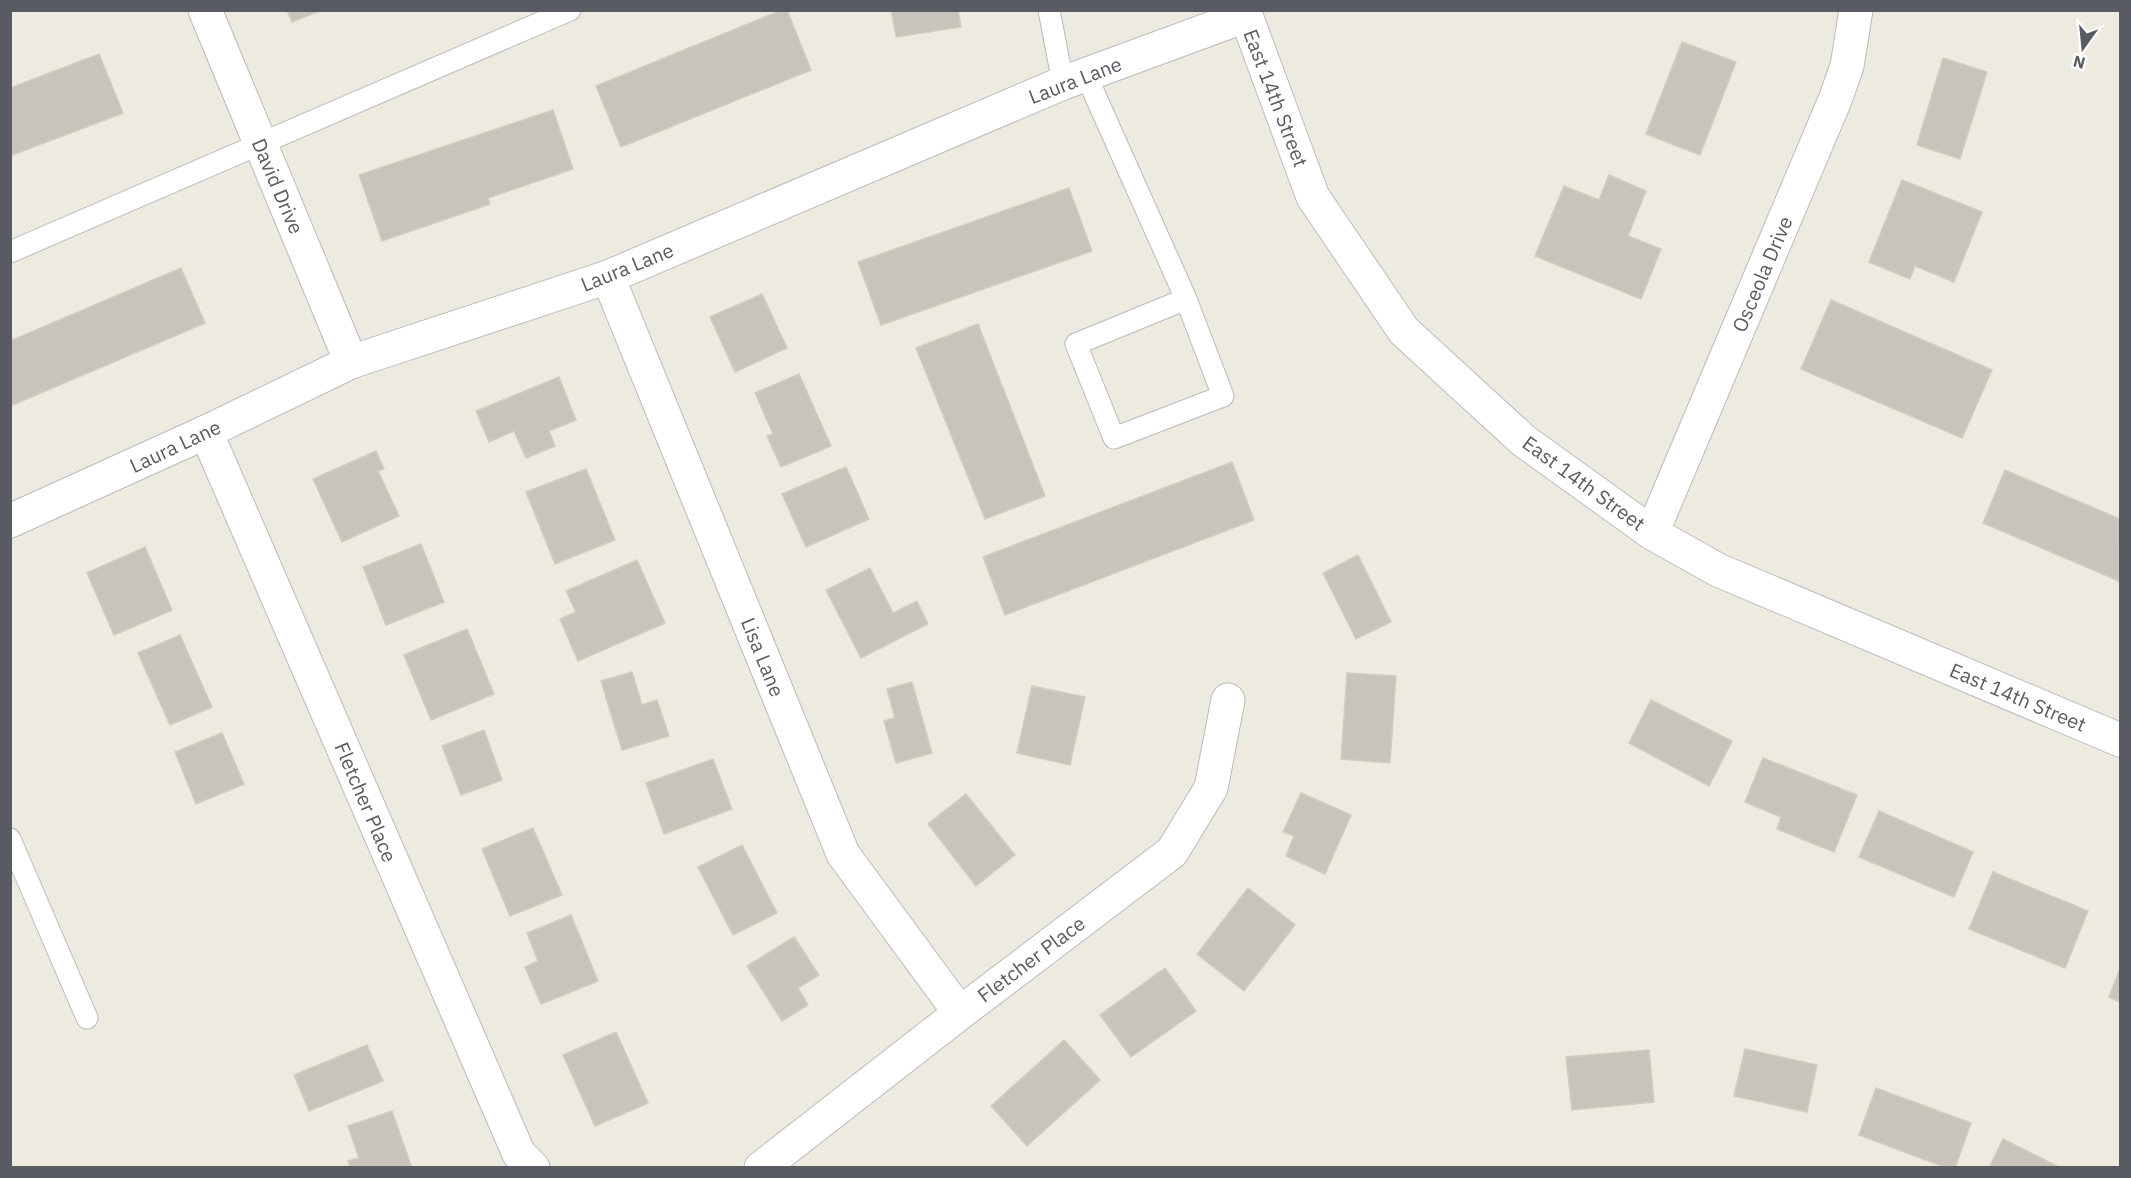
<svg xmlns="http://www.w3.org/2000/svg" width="2131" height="1178" viewBox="0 0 2131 1178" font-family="'IBM Plex Sans',sans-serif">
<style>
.building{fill:#c8c4bc;stroke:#d2cdbd;stroke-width:1.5}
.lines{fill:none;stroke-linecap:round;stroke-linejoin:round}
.lane-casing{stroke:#b7bac0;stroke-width:23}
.street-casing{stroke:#b7bac0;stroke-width:35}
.secondary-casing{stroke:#b8bcc3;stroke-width:35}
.lane{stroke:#fff;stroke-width:21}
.street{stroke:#fff;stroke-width:33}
.secondary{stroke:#fff;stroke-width:33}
.labels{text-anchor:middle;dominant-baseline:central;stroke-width:4.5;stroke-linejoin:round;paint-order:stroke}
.street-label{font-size:20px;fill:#585c62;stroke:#fff}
</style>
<rect width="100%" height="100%" fill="#edebdf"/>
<g class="building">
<path d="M287 10H322L292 22Z"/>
<path d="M782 10H787L811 70 621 147 596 86Z"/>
<path d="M891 10H958L961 27 896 37Z"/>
<path d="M1682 42 1736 62 1700 155 1646 134Z"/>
<path d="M99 54 123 113 10 156V88Z"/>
<path d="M1943 58 1987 72 1960 159 1917 145Z"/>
<path d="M553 110 573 169 488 198 490 204 382 241 359 175Z"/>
<path d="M1609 175 1646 191 1628 236 1661 249 1641 299 1535 256 1564 186 1599 200Z"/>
<path d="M1902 180 1982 212 1954 282 1915 266 1910 279 1869 262Z"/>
<path d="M1069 188 1092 251 881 325 858 262Z"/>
<path d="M181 268 205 323 10 406V341Z"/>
<path d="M762 294 787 348 735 372 710 317Z"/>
<path d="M1831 300 1992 370 1962 438 1801 369Z"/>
<path d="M978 324 1045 496 985 519 916 348Z"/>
<path d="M799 374 831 446 781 467 767 436 773 434 755 393Z"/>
<path d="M559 377 576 420 549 431 555 446 526 458 514 431 489 442 476 411Z"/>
<path d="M376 451 384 469 378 471 399 516 342 542 313 479Z"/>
<path d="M1232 462 1254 520 1005 615 983 557Z"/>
<path d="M846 467 869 519 806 547 782 494Z"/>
<path d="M586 469 615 540 555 564 526 492Z"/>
<path d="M2005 470 2120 519 2119 581 1983 523Z"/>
<path d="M421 544 444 602 386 625 363 567Z"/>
<path d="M145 547 172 610 114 635 87 573Z"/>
<path d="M1358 555 1391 622 1356 639 1323 573Z"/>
<path d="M637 560 665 623 578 661 560 619 576 612 566 591Z"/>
<path d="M870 568 893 613 917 601 928 624 861 658 826 590Z"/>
<path d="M467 629 494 694 431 720 404 655Z"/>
<path d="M180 635 212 707 170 725 138 653Z"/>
<path d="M632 672 642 705 657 700 669 736 622 750 601 681Z"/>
<path d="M1347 673 1396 676 1390 763 1341 759Z"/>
<path d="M912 682 932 753 896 763 884 721 895 718 887 689Z"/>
<path d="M1032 686 1085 697 1070 765 1017 753Z"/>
<path d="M1651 700 1732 741 1709 786 1629 743Z"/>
<path d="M484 730 502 780 461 795 442 746Z"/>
<path d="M222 733 244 784 196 804 175 752Z"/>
<path d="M1763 758 1857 795 1834 852 1777 829 1781 817 1745 802Z"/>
<path d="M713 759 732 809 664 834 646 783Z"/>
<path d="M1301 793 1351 815 1325 874 1286 856 1294 836 1283 832Z"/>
<path d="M966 794 1015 855 976 886 928 824Z"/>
<path d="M1879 811 1973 852 1954 897 1859 857Z"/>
<path d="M533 828 562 895 510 916 482 849Z"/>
<path d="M742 845 777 913 733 935 698 867Z"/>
<path d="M1993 872 2088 911 2065 968 1969 929Z"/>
<path d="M1248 888 1295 925 1244 991 1197 954Z"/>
<path d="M571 915 598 981 541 1004 525 967 538 961 527 933Z"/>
<path d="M794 937 819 975 798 988 808 1005 782 1021 747 966Z"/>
<path d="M1165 968 1196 1011 1131 1057 1100 1015Z"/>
<path d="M2120 968V1002L2109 997Z"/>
<path d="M616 1032 648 1103 595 1126 563 1055Z"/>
<path d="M1064 1040 1100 1080 1027 1146 991 1106Z"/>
<path d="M367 1045 383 1081 309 1111 294 1075Z"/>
<path d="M1745 1049 1817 1065 1807 1112 1734 1096Z"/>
<path d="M1649 1050 1654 1102 1572 1110 1566 1057Z"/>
<path d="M1876 1088 1971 1123 1955 1168H1947L1859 1135Z"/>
<path d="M392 1111 412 1168H350L348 1161 359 1158 348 1126Z"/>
<path d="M2003 1139 2061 1168H1989Z"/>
</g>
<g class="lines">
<g class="lane-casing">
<g id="lane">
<path d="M1049 10 1063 83"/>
<path d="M1086 75 1186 299 1076 344 1114 438 1223 396 1186 299"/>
<path d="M10 252 570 10"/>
<path d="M10 839 87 1018"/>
</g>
</g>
<g class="street-casing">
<g id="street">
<path d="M205 10 351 362"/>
<path d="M608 277 843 854 960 1013"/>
<path d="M206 432 519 1154 533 1168"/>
<path d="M10 521 206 432 351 362 608 277 1063 83 1245 16"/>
<path d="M1652 533 1835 100 1847 66 1856 10"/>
<path d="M761 1168 960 1013 1172 852 1211 788 1228 700"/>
</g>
</g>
<g class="secondary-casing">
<path id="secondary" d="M1244 10 1313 197 1404 331 1524 441 1652 533 1718 570 2120 740"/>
</g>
<use href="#lane" class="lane"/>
<use href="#street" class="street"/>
<use href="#secondary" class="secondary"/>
</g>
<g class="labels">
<g class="street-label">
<text transform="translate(1075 80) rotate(-21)">Laura Lane</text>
<text transform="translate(1276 98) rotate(69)">East 14th Street</text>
<text transform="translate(278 186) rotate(67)">David Drive</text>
<text transform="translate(627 267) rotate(-22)">Laura Lane</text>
<text transform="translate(1762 274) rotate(-67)">Osceola Drive</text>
<text transform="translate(175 446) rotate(-25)">Laura Lane</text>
<text transform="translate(1584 483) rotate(36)">East 14th Street</text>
<text transform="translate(763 657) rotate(68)">Lisa Lane</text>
<text transform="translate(2018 697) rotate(23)">East 14th Street</text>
<text transform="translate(366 802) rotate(67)">Fletcher Place</text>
<text transform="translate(1031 959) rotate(-37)">Fletcher Place</text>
</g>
</g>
<rect width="2131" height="1178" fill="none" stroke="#585c62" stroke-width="24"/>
<g transform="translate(2083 48) rotate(195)" stroke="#ffffff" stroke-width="4.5" paint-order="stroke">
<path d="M0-4.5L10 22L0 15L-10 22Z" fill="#585c62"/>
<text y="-9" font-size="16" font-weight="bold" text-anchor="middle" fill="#585c62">N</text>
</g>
</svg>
